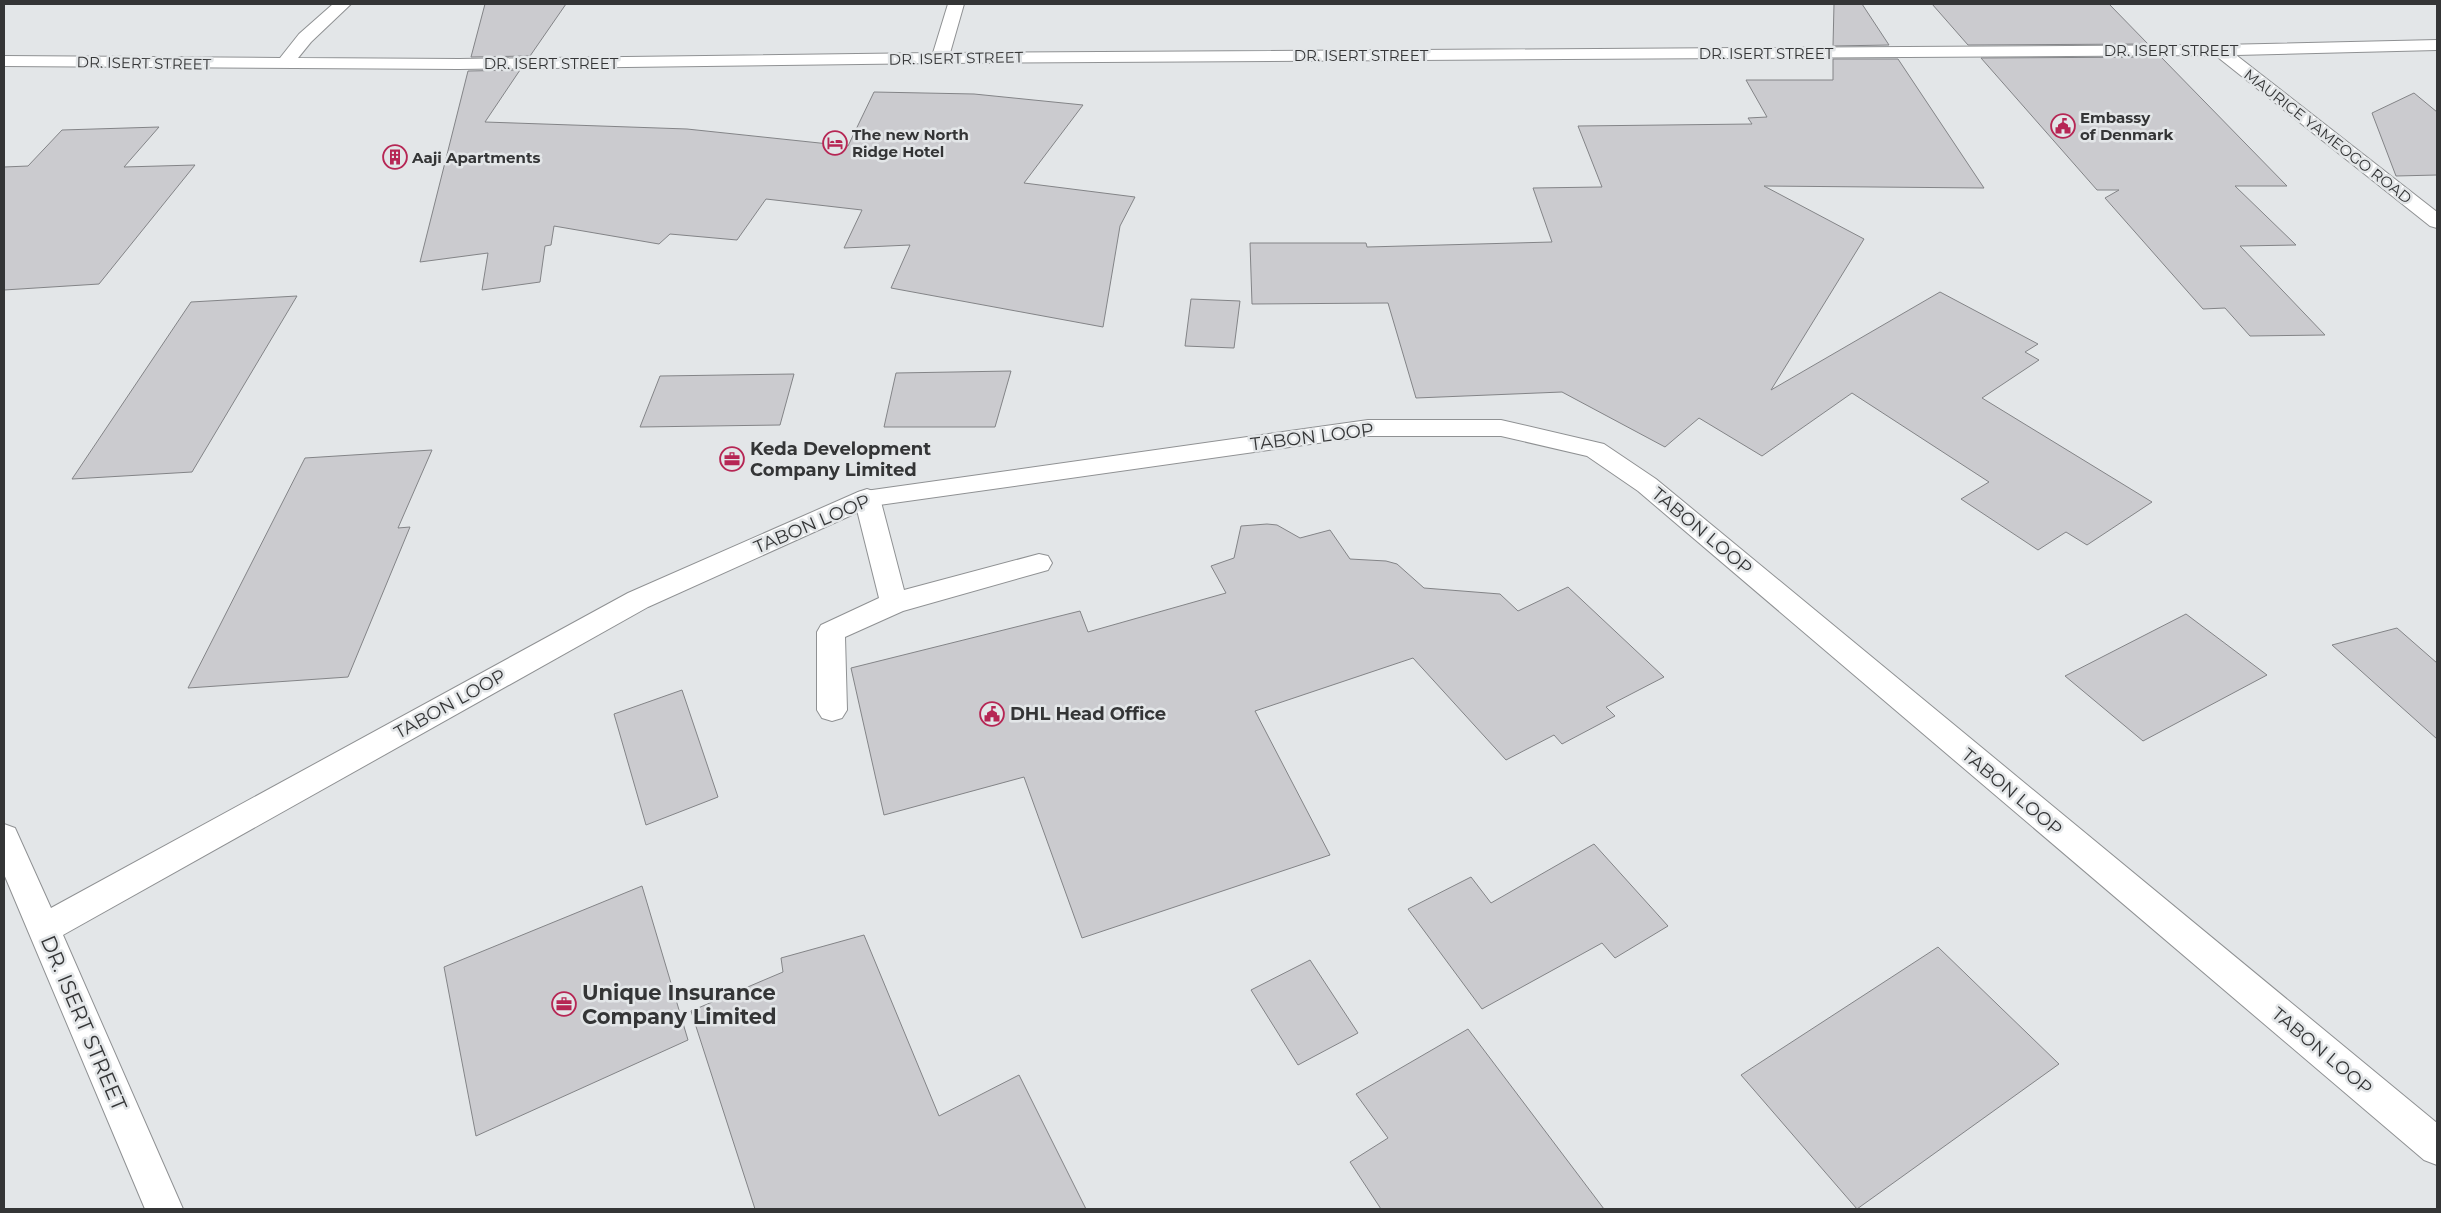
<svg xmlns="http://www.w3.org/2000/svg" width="2441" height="1213" viewBox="0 0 2441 1213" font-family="Montserrat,sans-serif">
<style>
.building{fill:#cbcbcf;stroke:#838487}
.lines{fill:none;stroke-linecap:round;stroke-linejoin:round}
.service-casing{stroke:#8f9193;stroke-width:2}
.minor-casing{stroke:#8f9193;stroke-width:2}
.service{fill:#fff;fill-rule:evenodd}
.minor{fill:#fff;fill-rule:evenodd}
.labels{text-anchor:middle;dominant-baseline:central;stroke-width:5;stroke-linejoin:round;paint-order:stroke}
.far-street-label{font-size:15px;fill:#343536;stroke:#e3e6e8}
.far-poi-label{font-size:15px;font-weight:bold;fill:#343536;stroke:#e3e6e8;text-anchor:start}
.street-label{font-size:18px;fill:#343536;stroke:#e3e6e8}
.poi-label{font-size:18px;font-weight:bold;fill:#343536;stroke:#e3e6e8;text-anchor:start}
.near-poi-label{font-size:21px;font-weight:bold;fill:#343536;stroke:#e3e6e8;text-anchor:start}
.near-street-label{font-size:21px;fill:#343536;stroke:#e3e6e8}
</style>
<rect width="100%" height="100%" fill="#e3e6e8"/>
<g class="building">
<path d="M485 4H566L530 56 471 57Z"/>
<path d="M1834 4H1862L1889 45 1833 46Z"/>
<path d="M1932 4H2109L2148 44 1968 45Z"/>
<path d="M2161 57 2287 186H2235L2296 245 2240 246 2325 335 2250 336 2225 308 2203 309 2105 198 2119 190H2097L1981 58Z"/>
<path d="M1833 59H1898L1984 188 1764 186 1864 239 1771 390 1940 292 2038 344 2025 352 2039 360 1982 398 2152 502 2087 545 2066 532 2038 550 1961 499 1989 482 1852 393 1762 456 1699 418 1665 447 1562 392 1416 398 1388 303 1252 304 1250 243H1366L1367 247 1552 242 1533 188 1602 187 1578 126 1752 124 1748 118 1767 117 1746 80H1833Z"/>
<path d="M520 70 485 122 687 129 848 146 874 92 974 94 1083 105 1024 183 1135 197 1120 226 1103 327 891 288 910 245 844 248 862 210 766 199 737 240 670 234 659 244 554 226 551 245 545 246 540 282 482 290 488 253 420 262 468 71Z"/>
<path d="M2414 93 2437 112V175L2396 176 2372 113Z"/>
<path d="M159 127 124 167 195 165 99 284 4 290V167L28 166 62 130Z"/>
<path d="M297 296 192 472 72 479 191 302Z"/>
<path d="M1191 299 1240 301 1234 348 1185 346Z"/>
<path d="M1011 371 995 427H884L896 373Z"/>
<path d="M794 374 780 425 640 427 660 376Z"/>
<path d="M432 450 398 528 410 527 348 677 188 688 305 458Z"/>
<path d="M1267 524 1277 525 1300 538 1330 530 1350 559 1386 561 1397 564 1424 588 1500 594 1518 611 1568 587 1664 677 1606 707 1615 716 1562 744 1554 735 1506 760 1413 658 1255 711 1330 855 1082 938 1024 777 884 815 851 668 1080 611 1088 632 1226 593 1211 566 1234 558 1241 526Z"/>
<path d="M2186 614 2267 675 2143 741 2065 676Z"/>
<path d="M2397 628 2437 663V739L2332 645Z"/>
<path d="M682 690 718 797 646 825 614 714Z"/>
<path d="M1594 844 1668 926 1615 958 1602 943 1482 1009 1408 909 1471 877 1491 903Z"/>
<path d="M642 886 688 1040 476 1136 444 967Z"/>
<path d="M864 935 939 1116 1019 1075 1086 1209H755L691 1011 783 972 781 958Z"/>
<path d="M1938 947 2059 1064 1857 1209 1741 1075Z"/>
<path d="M1310 960 1358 1033 1298 1065 1251 990Z"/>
<path d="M1468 1029 1604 1209H1381L1350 1162 1388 1138 1356 1094Z"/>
</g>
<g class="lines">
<g class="service-casing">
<path id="service" d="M867 489 876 492 880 498 904 590 1039 554 1048 556 1052 563 1048 570 903 611 845 637 847 710 842 718 832 721 822 718 817 710V632L821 625 879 598 854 498 858 492Z"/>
</g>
<g class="minor-casing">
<g id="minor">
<path d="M333 4H351L311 42 298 58 459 59 933 53 948 4H964L950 53 2219 45 2437 40V50L2236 55 2437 212V228L2430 226 2215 55 940 63 459 69 4 66V56L280 58 299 34Z"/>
<path d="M1368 420H1501L1604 444 1656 479 2437 1123V1165L2424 1160 1638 491 1587 456 1501 436H1368L872 506 648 607 63 935 183 1209H145L4 874V824L15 828 51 908 628 593 858 492Z"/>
</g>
</g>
<use href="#service" class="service"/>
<use href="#minor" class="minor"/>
</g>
<defs>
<g id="civic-ring" transform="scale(1.25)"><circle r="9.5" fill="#e3e6e8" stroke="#b62654" stroke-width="1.5"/><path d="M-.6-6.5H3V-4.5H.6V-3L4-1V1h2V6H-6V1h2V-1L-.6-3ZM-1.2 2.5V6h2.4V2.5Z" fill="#b62654"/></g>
<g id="hotel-ring" transform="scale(1.25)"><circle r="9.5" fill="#e3e6e8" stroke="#b62654" stroke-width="1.5"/><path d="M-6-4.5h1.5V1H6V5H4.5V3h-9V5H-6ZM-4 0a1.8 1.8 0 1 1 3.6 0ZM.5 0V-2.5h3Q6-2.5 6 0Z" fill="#b62654"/></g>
<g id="building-ring" transform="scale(1.25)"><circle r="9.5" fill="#e3e6e8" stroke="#b62654" stroke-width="1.5"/><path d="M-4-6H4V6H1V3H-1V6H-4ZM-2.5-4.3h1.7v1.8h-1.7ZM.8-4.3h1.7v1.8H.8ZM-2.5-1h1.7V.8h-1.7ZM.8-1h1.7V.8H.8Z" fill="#b62654"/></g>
<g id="office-ring" transform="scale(1.25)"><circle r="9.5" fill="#e3e6e8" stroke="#b62654" stroke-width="1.5"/><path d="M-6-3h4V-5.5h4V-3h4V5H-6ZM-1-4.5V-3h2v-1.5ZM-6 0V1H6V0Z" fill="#b62654"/></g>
</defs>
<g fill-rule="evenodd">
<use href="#civic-ring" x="2063" y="126"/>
<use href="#hotel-ring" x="835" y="143"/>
<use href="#building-ring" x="395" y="157"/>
<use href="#office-ring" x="732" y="459"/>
<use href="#civic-ring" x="992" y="714"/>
<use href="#office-ring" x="564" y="1004"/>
</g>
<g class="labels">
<g class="far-street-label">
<text x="2171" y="50">DR. ISERT STREET</text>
<text x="1766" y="53">DR. ISERT STREET</text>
<text x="1361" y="55">DR. ISERT STREET</text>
<text transform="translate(956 58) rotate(-1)">DR. ISERT STREET</text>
<text transform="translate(144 63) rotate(1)">DR. ISERT STREET</text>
<text x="551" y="63">DR. ISERT STREET</text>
<text transform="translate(2328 136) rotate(38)">MAURICE YAMEOGO ROAD</text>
</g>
<g class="far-poi-label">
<text x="2080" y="117">Embassy<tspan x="2080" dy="17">of Denmark</tspan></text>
<text x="852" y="134">The new North<tspan x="852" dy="17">Ridge Hotel</tspan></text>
<text x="412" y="157">Aaji Apartments</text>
</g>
<g class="street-label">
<text transform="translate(1312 437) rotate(-7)">TABON LOOP</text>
<text transform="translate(812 524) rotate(-23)">TABON LOOP</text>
<text transform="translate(1702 531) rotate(40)">TABON LOOP</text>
<text transform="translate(450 704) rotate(-29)">TABON LOOP</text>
<text transform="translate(2012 792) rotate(40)">TABON LOOP</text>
<text transform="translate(2322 1051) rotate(40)">TABON LOOP</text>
</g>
<g class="poi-label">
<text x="750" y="449">Keda Development<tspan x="750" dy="21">Company Limited</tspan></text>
<text x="1010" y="714">DHL Head Office</text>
</g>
<g class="near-poi-label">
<text x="582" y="992">Unique Insurance<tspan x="582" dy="24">Company Limited</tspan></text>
</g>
<g class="near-street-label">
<text transform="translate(84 1023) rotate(67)">DR. ISERT STREET</text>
</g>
</g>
<rect width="2441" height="1213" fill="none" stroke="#343536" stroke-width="10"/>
</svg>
